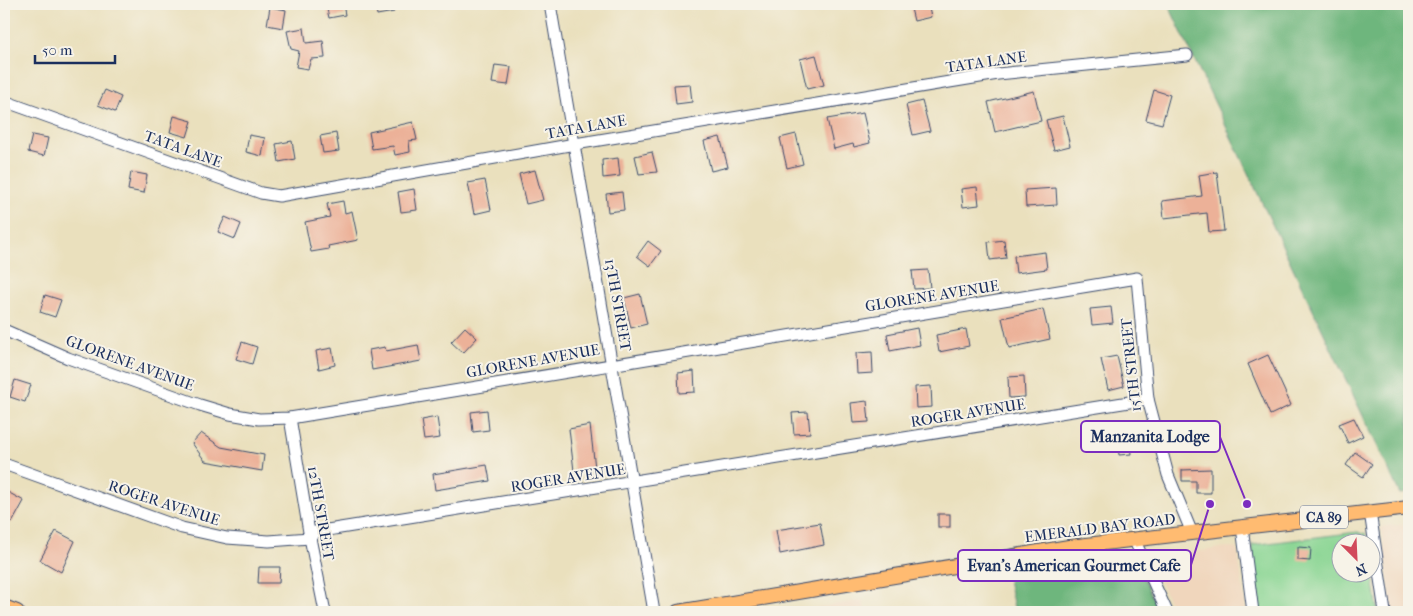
<svg xmlns="http://www.w3.org/2000/svg" width="1413" height="616" viewBox="0 0 1413 616" font-family="'IM FELL French Canon',serif">
<style>
.built{fill:#f0d6bc}
.green{fill:#89d593;stroke:#528278}
.forest{fill:#6eb67d;stroke:#44726e}
.building{fill:#ecb198}
.lines{fill:none;stroke-linecap:round;stroke-linejoin:round}
.minor-casing{stroke:#3a4a6c;stroke-width:13}
.major-casing{stroke:#3a4a6c;stroke-width:16}
.minor{stroke:#fff;stroke-width:11}
.major{stroke:#ffbb71;stroke-width:14}
.labels{text-anchor:middle;dominant-baseline:central;stroke-width:4;stroke-linejoin:round;paint-order:stroke}
.shield{fill:#f7f3e8;stroke:#5d6a87;stroke-width:1}
.shield-label{font-size:14px;font-weight:bold;fill:#1b2f5e}
.street-label{font-size:15px;fill:#1b2f5e;stroke:#f7f3e8}
.leader{fill:none;stroke:#7b2cbf;stroke-width:2}
.callout-dot{fill:#7b2cbf;stroke:#f7f3e8;stroke-width:2}
.callout{fill:#f7f3e8;stroke:#7b2cbf;stroke-width:2}
.callout-label{font-size:16px;text-anchor:middle;font-weight:bold;fill:#1b2f5e}
</style>
<rect width="100%" height="100%" fill="#f7f3e8"/>
<filter id="ink" filterUnits="userSpaceOnUse"><feTurbulence type="fractalNoise" baseFrequency=".02" numOctaves="2"/><feDisplacementMap in="SourceGraphic" scale="10" xChannelSelector="R" yChannelSelector="G"/><feConvolveMatrix kernelMatrix="1 2 1 2 8 2 1 2 1" color-interpolation-filters="sRGB"/></filter>
<filter id="wash" filterUnits="userSpaceOnUse"><feTurbulence type="fractalNoise" baseFrequency=".0096" numOctaves="4" result="noise"/><feDisplacementMap in="SourceGraphic" scale="20" xChannelSelector="R" yChannelSelector="G"/><feGaussianBlur stdDeviation="1.12" result="paint"/><feColorMatrix in="noise" values="0 0 0 0 0 0 0 0 0 0 0 0 0 0 0 0 0 1.4 0 .05"/><feComposite in="paint" operator="in"/></filter>
<g filter="url(#wash)">
<rect width="100%" height="100%" fill="#eae0bd"/>
<g class="built">
<path d="M1409 524V612H1392L1381 529 1384 526Z"/>
<path d="M1230 547 1236 548 1238 553 1246 612H1174L1154 568 1152 558Z"/>
<path d="M863 600 865 612H791Z"/>
</g>
<path class="green" d="M1358 532 1362 534 1365 533 1368 543 1340 544V574H1370L1371 563 1378 612H1260L1252 545Z"/>
<g class="forest">
<path d="M1168 4H1409V493L1400 494Z"/>
<path d="M1120 559 1130 562 1133 561 1138 566 1156 606 1116 612H1015L1007 575Z"/>
</g>
<g id="blocks">
<g class="building">
<path d="M326 4H343L345 15 329 18Z"/>
<path d="M375 4H392L394 12 377 15Z"/>
<path d="M910 4H928L931 17 914 21Z"/>
<path d="M270 7 286 10 283 28 267 25Z"/>
<path d="M304 28 306 43 323 41 325 58 311 59 308 69 296 67 299 51 291 49 287 31Z"/>
<path d="M816 55 824 85 807 89 800 59Z"/>
<path d="M495 65 511 67 508 85 492 83Z"/>
<path d="M690 84 692 102 676 104 674 85Z"/>
<path d="M105 90 121 97 115 112 98 105Z"/>
<path d="M1154 90 1170 95 1162 124 1146 120Z"/>
<path d="M1034 91 1041 121 995 132 988 102Z"/>
<path d="M922 101 930 131 913 135 906 105Z"/>
<path d="M863 113 870 143 854 147 853 144 834 149 827 119Z"/>
<path d="M174 116 192 121 187 137 170 132Z"/>
<path d="M1063 116 1070 146 1054 150 1046 120Z"/>
<path d="M413 122 417 140 409 141 410 152 395 155 393 146 372 149 369 132Z"/>
<path d="M336 133 339 151 323 153 320 136Z"/>
<path d="M796 134 803 164 787 168 780 138Z"/>
<path d="M32 135 48 138 44 156 28 152Z"/>
<path d="M249 135 265 138 262 156 246 152Z"/>
<path d="M720 137 728 167 711 171 704 141Z"/>
<path d="M292 141 295 159 279 162 276 144Z"/>
<path d="M652 152 657 172 639 174 635 156Z"/>
<path d="M618 158 620 176 603 178 602 160Z"/>
<path d="M535 170 543 200 526 204 519 174Z"/>
<path d="M131 172 147 175 144 193 128 190Z"/>
<path d="M1217 172 1224 231 1209 232 1207 213 1164 218 1162 201 1202 196 1199 175Z"/>
<path d="M485 180 491 210 474 214 468 183Z"/>
<path d="M977 187 979 205 963 207 961 189Z"/>
<path d="M1056 188 1057 205 1026 207 1025 190Z"/>
<path d="M414 189 417 210 401 212 398 192Z"/>
<path d="M622 192 624 210 608 212 606 194Z"/>
<path d="M343 201 345 213 352 211 358 240 328 246 329 249 311 252 305 222 330 217 327 204Z"/>
<path d="M225 217 241 224 235 239 218 232Z"/>
<path d="M1004 240 1006 258 990 260 988 242Z"/>
<path d="M648 241 661 251 650 266 637 256Z"/>
<path d="M1045 252 1047 269 1016 273 1014 256Z"/>
<path d="M928 270 930 288 914 289 912 271Z"/>
<path d="M640 294 647 324 631 328 624 298Z"/>
<path d="M45 295 61 300 55 317 40 312Z"/>
<path d="M1111 307 1113 323 1092 325 1090 309Z"/>
<path d="M1043 309 1050 339 1009 348 1002 318Z"/>
<path d="M465 327 477 338 463 353 451 342Z"/>
<path d="M917 328 920 345 890 351 887 334Z"/>
<path d="M966 329 969 346 939 352 936 335Z"/>
<path d="M242 342 257 347 252 364 236 359Z"/>
<path d="M418 345 421 361 372 370 369 350 385 347 386 351Z"/>
<path d="M332 348 335 365 319 369 316 351Z"/>
<path d="M872 352 873 373 857 374 856 353Z"/>
<path d="M1268 355 1291 405 1270 415 1248 364Z"/>
<path d="M1117 356 1124 386 1108 390 1101 359Z"/>
<path d="M694 371 695 392 679 393 678 373Z"/>
<path d="M1024 376 1025 397 1009 398 1008 377Z"/>
<path d="M15 380 31 385 25 402 10 397Z"/>
<path d="M931 386 932 407 916 408 915 387Z"/>
<path d="M867 401 869 422 853 423 851 403Z"/>
<path d="M487 410 489 430 473 432 471 412Z"/>
<path d="M808 412 810 433 794 434 792 413Z"/>
<path d="M437 417 440 438 424 440 421 420Z"/>
<path d="M1354 418 1363 436 1348 443 1339 424Z"/>
<path d="M590 425 595 468 574 471 569 429Z"/>
<path d="M1128 427 1131 454 1119 455 1118 446 1104 447 1102 430Z"/>
<path d="M201 433 221 447 264 455 262 471 205 461 192 443Z"/>
<path d="M1355 452 1372 464 1363 477 1346 465Z"/>
<path d="M487 465 490 481 435 490 433 474Z"/>
<path d="M1211 469V493H1196V481H1182V470Z"/>
<path d="M4 490 24 501 12 523 4 518Z"/>
<rect x="938" y="514" width="12" height="13"/>
<path d="M820 523 824 545 780 554 776 530Z"/>
<path d="M56 531 75 541 61 572 40 560Z"/>
<path d="M1298 547 1311 548 1310 561 1298 560Z"/>
<path d="M259 567H280L279 583H258Z"/>
</g>
</g>
</g>
<g filter="url(#ink)">
<use href="#blocks" fill-opacity="0" stroke="#3a4a6c" stroke-width="1"/>
<g class="lines">
<g class="minor-casing">
<g id="minor">
<path d="M550 4 654 612"/>
<path d="M4 101 261 193 279 196 575 144 998 74 1187 55"/>
<path d="M4 330 68 358 200 405 230 414 259 419 290 418 1137 278 1148 399 1168 475 1192 533"/>
<path d="M290 418 310 538 325 612"/>
<path d="M4 464 182 528 227 538 269 541 310 538 315 532 1148 399"/>
<path d="M1370 512 1385 612"/>
<path d="M1242 527 1253 612"/>
<path d="M1134 539 1167 612"/>
</g>
</g>
<g class="major-casing">
<g id="major">
<path d="M4 607 17 612"/>
<path d="M678 612 1069 547 1409 508"/>
</g>
</g>
<use href="#minor" class="minor"/>
<use href="#major" class="major"/>
</g>
</g>
<g class="labels">
<rect class="shield" x="1300" y="505.5" width="48" height="23" rx="4"/>
<g class="shield-label">
<text x="1324" y="517">CA 89</text>
</g>
<g class="street-label">
<text transform="translate(986 62) rotate(-8)">TATA LANE</text>
<text transform="translate(586 127) rotate(-10)">TATA LANE</text>
<text transform="translate(183 149) rotate(20)">TATA LANE</text>
<text transform="translate(932 296) rotate(-9)">GLORENE AVENUE</text>
<text transform="translate(618 305) rotate(80)">13TH STREET</text>
<text transform="translate(533 361) rotate(-10)">GLORENE AVENUE</text>
<text transform="translate(130 363) rotate(20)">GLORENE AVENUE</text>
<text transform="translate(1131 365) rotate(-96)">15TH STREET</text>
<text transform="translate(968 413) rotate(-9)">ROGER AVENUE</text>
<text transform="translate(568 478) rotate(-9)">ROGER AVENUE</text>
<text transform="translate(164 503) rotate(18)">ROGER AVENUE</text>
<text transform="translate(321 513) rotate(80)">12TH STREET</text>
<text transform="translate(1100 528) rotate(-7)">EMERALD BAY ROAD</text>
</g>
</g>
<path class="leader" d="M1247 504L1220 437M1210 504L1191 565"/>
<g class="callout-dot">
<circle cx="1247" cy="504" r="5"/>
<circle cx="1210" cy="504" r="5"/>
</g>
<g class="callout">
<rect x="1081" y="421" width="139" height="31" rx="5"/>
<rect x="958" y="550" width="233" height="31" rx="5"/>
</g>
<g class="callout-label">
<text x="1150" y="442">Manzanita Lodge</text>
<text x="1074" y="571">Evan's American Gourmet Cafe</text>
</g>
<rect width="1413" height="616" fill="none" stroke="#f7f3e8" stroke-width="20"/>
<g transform="translate(1356 558) rotate(156)"><circle r="24" fill="#f7f3e8" stroke="#9fa5b1"/>
<path d="M0-4L9 19L0 12L-9 19Z" fill="#d1495b"/>
<text y="-8" font-size="14" font-weight="bold" text-anchor="middle" fill="#1b2f5e">N</text>
</g>
<path d="M35 55v8h80v-8" fill="none" stroke="#1b2f5e" stroke-width="2.5"/>
<text x="42" y="55" font-size="15" fill="#1b2f5e" stroke="#f7f3e8" stroke-width="4" paint-order="stroke">50 m</text>
</svg>
